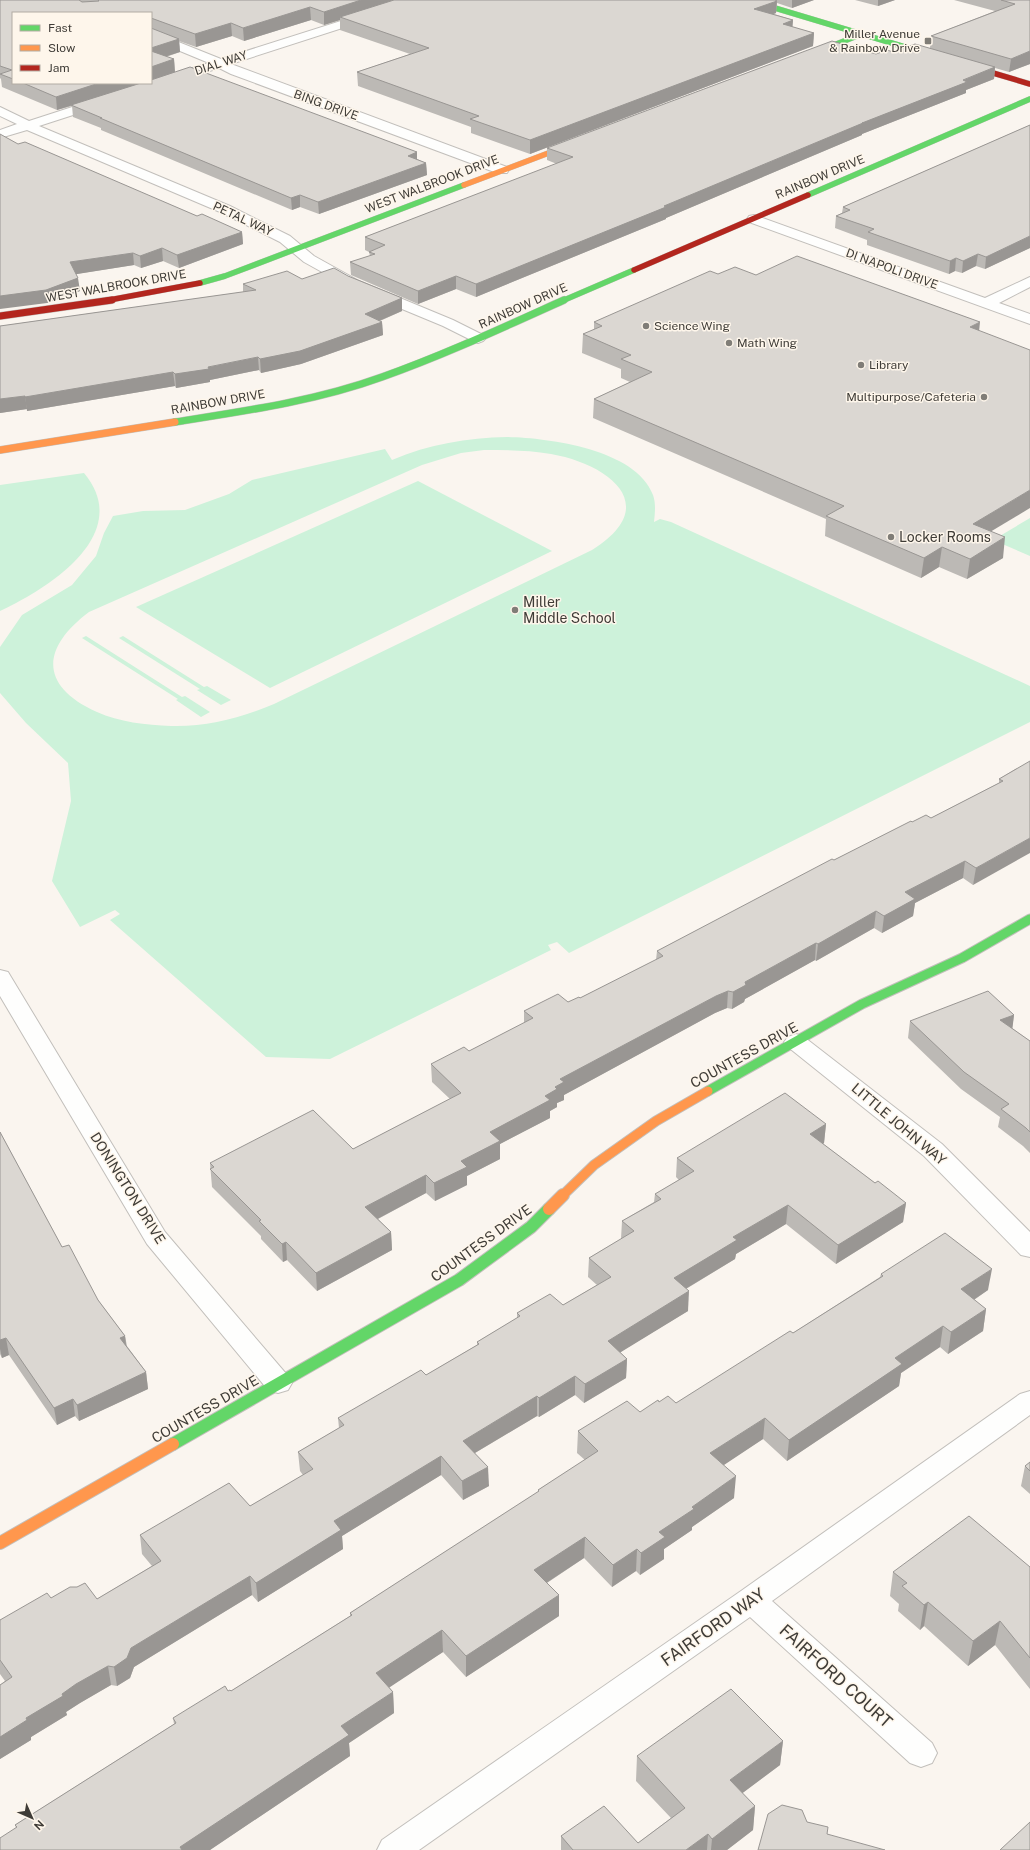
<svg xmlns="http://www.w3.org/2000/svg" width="1030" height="1850" viewBox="0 0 1030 1850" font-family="'Public Sans',sans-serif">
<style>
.green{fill:#cdf2da;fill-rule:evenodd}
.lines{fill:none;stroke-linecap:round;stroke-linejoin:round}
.street-casing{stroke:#c2bfbb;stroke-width:2}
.fast-far3-casing{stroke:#c2bfbb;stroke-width:6}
.fast-far2-casing{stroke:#c2bfbb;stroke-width:8}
.fast-far1-casing{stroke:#c2bfbb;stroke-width:11}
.fast-casing{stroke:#c2bfbb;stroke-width:14}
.slow-far3-casing{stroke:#c2bfbb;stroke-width:6}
.slow-far2-casing{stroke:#c2bfbb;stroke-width:8}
.slow-far1-casing{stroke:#c2bfbb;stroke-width:11}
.slow-casing{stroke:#c2bfbb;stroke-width:14}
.jam-far1-casing{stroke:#c2bfbb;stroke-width:6}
.jam-casing{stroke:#c2bfbb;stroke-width:8}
.street{fill:#fefefd;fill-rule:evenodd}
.fast-far3{stroke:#63d668;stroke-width:5.5}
.fast-far2{stroke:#63d668;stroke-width:7}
.fast-far1{stroke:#63d668;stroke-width:9}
.fast{stroke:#63d668;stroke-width:12}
.slow-far3{stroke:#ff974d;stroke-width:5.5}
.slow-far2{stroke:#ff974d;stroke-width:7}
.slow-far1{stroke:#ff974d;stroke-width:9}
.slow{stroke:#ff974d;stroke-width:12}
.jam-far1{stroke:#b3261e;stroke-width:5.5}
.jam{stroke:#b3261e;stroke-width:7}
.wall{fill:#bcb9b5;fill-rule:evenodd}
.shaded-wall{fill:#999693}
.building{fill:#dbd7d2;stroke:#999693}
.poi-dot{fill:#807d77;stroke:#fef6eb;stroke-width:1.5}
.labels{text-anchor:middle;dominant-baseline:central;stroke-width:3;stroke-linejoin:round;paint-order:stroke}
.far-poi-label{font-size:12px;fill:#3f3c37;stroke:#fef6eb;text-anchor:start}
.far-street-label{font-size:12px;fill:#3f3c37;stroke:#fef6eb}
.poi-label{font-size:14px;fill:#3f3c37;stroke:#fef6eb;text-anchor:start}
.street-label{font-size:14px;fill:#3f3c37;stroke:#fef6eb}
.near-street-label{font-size:17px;fill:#3f3c37;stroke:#fef6eb}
</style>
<rect width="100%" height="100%" fill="#faf5ef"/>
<g class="green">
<path d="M507 437C548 438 636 449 653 495 656 504 655 512 654 522L660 519 671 522 1030 686V722L569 953 557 942 548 945 551 950 330 1059 266 1057 110 920 120 914 115 910 80 927 52 881 71 801 68 763 26 723 0 693V647L22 615 72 585 96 556 104 533 113 516 143 511 185 510 229 494 252 480 385 449 392 460C429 444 467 438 507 437ZM484 450C506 450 529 450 551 454 608 464 664 505 592 550L274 704C241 718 207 727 171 726 146 725 119 722 97 712 39 686 41 648 89 612L422 465 461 453Z"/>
<path d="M84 473C135 534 48 589 0 611V485Z"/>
<path d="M418 481 552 551 270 688 136 607Z"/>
<path d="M1030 518V556L993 540Z"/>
<path d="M86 636 182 697 185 696 210 712 201 717 176 700 178 699 82 638Z"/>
<path d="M123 636 204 687 207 686 231 700 221 705 197 690 200 689 119 638Z"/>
</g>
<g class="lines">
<g class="street-casing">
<g id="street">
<path d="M407 0H425L423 2 231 64 507 167 509 170 507 173H497L231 74 219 68 175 82H167L165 79 167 76 209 63 151 39V31L221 59Z"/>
<path d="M100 98 104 99 106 102 104 105 39 126 230 206 290 236 314 256 359 281 453 320 483 335 486 338 483 341 478 343 473 341 443 326 349 287 304 262 280 242 220 212 27 130 0 138V130L17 124 0 116V107L29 121Z"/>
<path d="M754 215 985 298 1030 277V287L999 303 1030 314V324L749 222 747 219 749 216Z"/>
<path d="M0 970 8 972 11 977 165 1232 288 1376 292 1383 288 1390 278 1393 268 1390 147 1244 0 996Z"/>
<path d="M796 1034 804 1037 942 1144 1030 1232V1257L1021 1255 924 1156 788 1047 784 1042 788 1037Z"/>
<path d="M1030 1391V1415L772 1601 932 1743 937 1753 932 1763 921 1767 910 1763 750 1617 419 1850H377L382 1840 741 1591 1020 1394Z"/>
</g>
</g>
<g class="fast-far3-casing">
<g id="fast-far3">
<path d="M748 0 935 56"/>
<path d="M811 54 862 34"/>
<path d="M808 195 1030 99"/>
<path d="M200 283 225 276 464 185"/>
<path d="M562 301 634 270"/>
</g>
</g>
<g class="fast-far2-casing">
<path id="fast-far2" d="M175 422C245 411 316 401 382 377 444 355 504 327 564 300"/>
</g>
<g class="fast-far1-casing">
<path id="fast-far1" d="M708 1091 862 1004 962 958 1030 919"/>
</g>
<g class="fast-casing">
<path id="fast" d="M173 1444 459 1280 531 1227 549 1209"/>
</g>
<g class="slow-far3-casing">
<path id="slow-far3" d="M464 185 575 143"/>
</g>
<g class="slow-far2-casing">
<path id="slow-far2" d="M0 450 175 422"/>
</g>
<g class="slow-far1-casing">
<path id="slow-far1" d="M562 1196 594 1165 656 1121 708 1091"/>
</g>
<g class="slow-casing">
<g id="slow">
<path d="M549 1209 563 1195"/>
<path d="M0 1543 173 1444"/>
</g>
</g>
<g class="jam-far1-casing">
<g id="jam-far1">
<path d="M966 65 1030 84"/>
<path d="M634 270 808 195"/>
<path d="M104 301 200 283"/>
</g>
</g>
<g class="jam-casing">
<path id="jam" d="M0 316 112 300"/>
</g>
<use href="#street" class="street"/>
<use href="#fast-far3" class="fast-far3"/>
<use href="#fast-far2" class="fast-far2"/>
<use href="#fast-far1" class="fast-far1"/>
<use href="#fast" class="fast"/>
<use href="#slow-far3" class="slow-far3"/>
<use href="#slow-far2" class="slow-far2"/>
<use href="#slow-far1" class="slow-far1"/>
<use href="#slow" class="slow"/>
<use href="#jam-far1" class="jam-far1"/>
<use href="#jam" class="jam"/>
</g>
<g class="wall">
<path d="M0 0H814L792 8 777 3 776 13 774 14 793 20 792 27 814 33 813 46 530 154 471 133V127L358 86 357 72 410 54 340 30V20L324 25 311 20 244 41 232 36 196 47 179 41 180 52 166 57 174 59 175 72 417 152V159L426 163 427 175 319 214 300 207 292 210 101 130V128L73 117 72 106 57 110 2 87 1 79 0 78ZM13 13H151V83H13Z"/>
<path d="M855 0H895L878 6Z"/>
<path d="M954 0H1030V64L1009 72 995 68 994 79 966 90V93L862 134V135L666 218V219L476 297 456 289 418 304 351 275 350 262 370 256 369 252 365 250V237L557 164 547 160V148L876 54 930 48 931 36 995 11Z"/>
<path d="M1030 125V248L985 269 976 266 962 273 955 271 949 274 867 245V240L835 228 836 216 842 213 843 207Z"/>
<path d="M18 144 197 216 242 232 243 244 179 268 163 261 141 268 134 265 76 274 80 291 47 303Z"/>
<path d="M718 274 756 275 979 331 991 531 1003 558 967 579 939 567 921 578 825 536 826 519 593 418 594 399 630 382 621 378V369L582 353 583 334 594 330V322Z"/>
<path d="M348 276 402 298V311L380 321 382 322 383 335 301 364 261 373 259 370 210 380V382L176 388 175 386 27 411V409L0 413V326L243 292V284Z"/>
<path d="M1017 768 973 885 963 878 915 903 913 916 882 933 874 928 816 961 815 960 745 999 744 1002 732 1009 727 1008 715 1013 564 1095V1100L557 1103V1107L550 1111V1118L500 1144V1159L467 1176V1185L435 1201 426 1193 378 1219 391 1232 392 1250 317 1291 287 1260 283 1262 261 1239V1236L212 1187 210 1163 353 1149 450 1099 432 1082 431 1064 469 1051 524 1023V1011L568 1002 580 998 656 960 657 951 834 860 912 822 931 818 999 783V779Z"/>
<path d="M1014 1015 1012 1028 1030 1041V1153L1023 1146 998 1127 1000 1117 961 1089 908 1038 910 1021Z"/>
<path d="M826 1124 824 1143 823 1144 875 1183 906 1203 903 1222 836 1264 786 1224 736 1254 735 1259 686 1289 688 1311 620 1352 627 1359 626 1378 584 1403 575 1395 539 1417 537 1416 475 1453 489 1486 463 1500 441 1475 342 1536 343 1549 258 1602 252 1595 134 1667 130 1678 117 1686 111 1685 80 1703 66 1712 67 1715 31 1737V1740L0 1759V1685L5 1681 0 1674V1620L51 1598 97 1599 152 1566 142 1554 140 1535 250 1506 303 1475 300 1471 298 1452 339 1428 338 1418 426 1375 477 1345V1342L517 1318V1313L563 1305 597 1285 588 1277 589 1258 621 1239 622 1221 654 1202 655 1194 679 1180 676 1177 677 1158Z"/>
<path d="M0 1132 62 1247 98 1300 125 1336 127 1346 146 1372 148 1389 79 1421 75 1416 57 1425 9 1355 2 1358 0 1354Z"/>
<path d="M881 1274 988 1290 974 1300 986 1309 983 1331 948 1354 940 1347 901 1373 899 1386 787 1461 763 1439 723 1465 734 1498 692 1527V1530L664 1549V1559L640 1575 636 1571 612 1587 584 1558 547 1583 559 1595V1616L466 1677 443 1652 389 1687 393 1692 394 1713 349 1743 350 1756 210 1850H0L16 1828 15 1825 174 1724 173 1718 228 1691H231L350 1616V1613L538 1492V1490L585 1460 577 1453 578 1431 640 1412 659 1402 676 1403 793 1333 880 1277Z"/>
<path d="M1030 1462V1494L1021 1486 1025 1466Z"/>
<path d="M1030 1567V1689L995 1645 968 1666 924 1626 920 1630 898 1611 899 1604 890 1596 893 1572Z"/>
<path d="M783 1741 780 1765 742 1793 755 1806 753 1830 727 1850H561V1836L638 1843 671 1818 636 1781 637 1756Z"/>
</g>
<g class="shaded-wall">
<path d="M361 0H402L340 17V20L324 25V12Z"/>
<path d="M792 0H814L792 8Z"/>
<path d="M878 0H895L878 6Z"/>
<path d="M777 1 776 13 754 21V9Z"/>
<path d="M310 7 311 20 244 41 243 28Z"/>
<path d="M793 20 792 33 783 24Z"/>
<path d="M231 23 232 36 196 47 195 34Z"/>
<path d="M814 33 813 46 530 154V140Z"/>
<path d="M179 39 180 52 151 61V48Z"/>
<path d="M1030 51V64L1009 72 1011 59Z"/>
<path d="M174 59 175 73 151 80V67Z"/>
<path d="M995 67 994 79 966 90V93L862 134V135L666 218V219L476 297V284L664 206Z"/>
<path d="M99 83H143L57 110 56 97Z"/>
<path d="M417 152V164L408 156Z"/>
<path d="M426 163 427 175 319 214 318 202Z"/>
<path d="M300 195V207L292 210 291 198Z"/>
<path d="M242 232 243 244 179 268 177 255Z"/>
<path d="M1030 236V248L985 269 986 257Z"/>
<path d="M162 248 163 261 141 268 140 256Z"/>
<path d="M133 253 134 265 71 275 70 262Z"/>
<path d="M978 254 976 266 962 273 963 261Z"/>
<path d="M956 258 955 271 949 274 950 261Z"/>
<path d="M456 276V289L418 304V291Z"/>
<path d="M78 278 80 291 47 303 0 309V296Z"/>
<path d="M402 298V311L365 327V314Z"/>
<path d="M382 322 383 335 301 364 261 373 260 359Z"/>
<path d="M980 322 978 341 970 327Z"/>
<path d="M258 357 259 370 210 380V382L176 388 175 374Z"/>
<path d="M173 372 175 386 27 411 25 397Z"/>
<path d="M25 396 27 409 0 413V399Z"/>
<path d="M1030 490V508L970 544 973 524Z"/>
<path d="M1005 537 1003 558 967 579 970 559Z"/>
<path d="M942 547 939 567 921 578 924 558Z"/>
<path d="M1030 838V853L973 885 976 868Z"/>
<path d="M965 861 963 878 915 903 913 916 882 933 884 916 905 892Z"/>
<path d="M876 911 874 928 816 961 818 944Z"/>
<path d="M816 943 815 960 745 999 744 1002 732 1009 733 992 745 982Z"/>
<path d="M728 991 727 1008 715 1013 564 1095V1100L557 1103V1107L550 1111V1118L500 1144V1159L467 1176V1185L435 1201 434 1183 461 1161 490 1132 545 1096 560 1079 716 996Z"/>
<path d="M1014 1015 1012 1032 1000 1020Z"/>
<path d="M826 1124 824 1143 808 1153 810 1134Z"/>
<path d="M426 1175V1193L366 1225 365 1207Z"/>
<path d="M906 1203 903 1222 836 1264 838 1245Z"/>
<path d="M788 1205 786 1224 736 1254 735 1259 672 1297 674 1278 733 1237Z"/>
<path d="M391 1232 392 1250 317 1291 316 1273Z"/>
<path d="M286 1242 287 1260 283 1262 282 1244Z"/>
<path d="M992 1269 988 1290 957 1311 961 1289Z"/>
<path d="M689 1291 688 1311 608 1360V1341Z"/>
<path d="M986 1309 983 1331 948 1354 951 1332Z"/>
<path d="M943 1326 940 1347 901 1373 899 1386 787 1461 789 1440 895 1358Z"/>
<path d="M125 1336 127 1353 120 1338Z"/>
<path d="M6 1338 9 1355 2 1358 0 1349V1340Z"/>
<path d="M627 1359 626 1378 584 1403 585 1384Z"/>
<path d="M146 1372 148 1389 79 1421 77 1405Z"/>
<path d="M575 1376V1395L539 1417V1398Z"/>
<path d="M537 1396V1416L463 1460V1441Z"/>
<path d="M73 1399 75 1416 57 1425 54 1408Z"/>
<path d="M765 1418 763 1439 709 1475 710 1453Z"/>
<path d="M441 1456V1475L342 1536 343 1549 258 1602 256 1583 334 1521Z"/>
<path d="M488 1467 489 1486 463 1500 462 1481Z"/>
<path d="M736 1476 734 1498 692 1527V1530L664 1549V1559L640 1575 641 1553 659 1532 692 1507Z"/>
<path d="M585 1537 584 1558 534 1591V1570Z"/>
<path d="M637 1549 636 1571 612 1587 613 1565Z"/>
<path d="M250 1576 252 1595 134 1667 130 1678 117 1686 114 1667 131 1648Z"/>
<path d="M559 1595V1616L466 1677V1656Z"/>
<path d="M928 1602 924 1626 920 1630 924 1605Z"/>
<path d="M1000 1621 995 1645 968 1666 973 1641Z"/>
<path d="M442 1630 443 1652 378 1695 376 1673Z"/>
<path d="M108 1666 111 1685 80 1703 66 1712 67 1715 31 1737V1740L0 1759V1737L26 1718 76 1684Z"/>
<path d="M393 1692 394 1713 349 1743 350 1756 210 1850H180V1847L341 1726Z"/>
<path d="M783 1741 780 1765 728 1804 730 1780Z"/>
<path d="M755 1806 753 1830 727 1850H711L712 1839Z"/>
<path d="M708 1834 707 1850H686Z"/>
</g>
<g class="building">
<path d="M0 0H79L82 2 99 1 98 0H361L324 12 310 7 243 28 231 23 195 34 151 18V13H13V79L0 74 12 70 0 66Z"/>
<path d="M394 0H775L777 1 754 9 793 20 783 24 814 33 530 140 470 119 479 116 357 72 429 48 340 17Z"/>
<path d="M1001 0H1030V51L1011 59 931 36 1015 4Z"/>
<path d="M151 28 179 39 151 48Z"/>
<path d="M832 41 876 54 887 50 893 52 915 44 995 67 963 80 967 82 862 123H863L664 206 666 207 476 284 456 276 418 291 350 262 375 254 369 252 385 245 365 237 573 157 547 148Z"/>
<path d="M151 51 174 59 151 67Z"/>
<path d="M190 67 417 152 408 156 426 163 318 202 300 195 291 198 100 118H102L71 105 141 83H151V80Z"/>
<path d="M23 83H99L56 97Z"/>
<path d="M1030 125V236L986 257 978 254 963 261 956 258 950 261 868 232 874 229 836 216 850 210 843 207Z"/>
<path d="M0 134 18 144 25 142 197 216 202 214 242 232 177 255 162 248 140 256 133 253 70 262 78 278 46 290 0 296Z"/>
<path d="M797 256 980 322 970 327 1030 350V490L973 524 1005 537 970 559 942 547 924 558 826 516 844 506 594 399 652 372 621 359 631 355 583 334 602 326 594 322 710 271 718 274 735 267 756 275Z"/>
<path d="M334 268 348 276 402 298 365 314 382 322 300 351 260 359 258 357 208 367 209 369 175 374 173 372 25 397V396L0 399V326L256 290 243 284 287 271 302 279Z"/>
<path d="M1030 761V838L976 868 965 861 905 892 915 899 884 916 876 911 818 944 816 943 745 982 746 985 733 992 728 991 716 996 560 1079 564 1082 555 1087 557 1089 545 1096 550 1100 490 1132 500 1141 461 1161 467 1167 434 1183 426 1175 365 1207 391 1232 316 1273 286 1242 282 1244 259 1221 261 1220 210 1169 214 1167 210 1163 313 1110 353 1149 461 1093 431 1064 464 1047 469 1051 533 1018 524 1011 558 994 568 1002 579 997 580 998 663 956 657 951 832 859 834 860 911 821 912 822 926 815 931 818 1003 781 999 779Z"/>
<path d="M988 991 1014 1015 1000 1020 1030 1041V1132L1026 1128 1001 1109 1009 1104 964 1072 910 1021Z"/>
<path d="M785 1093 826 1124 810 1134 875 1183 878 1181 906 1203 838 1245 788 1205 733 1237 737 1240 674 1278 689 1291 608 1341 627 1359 585 1384 575 1376 539 1398 537 1396 463 1441 488 1467 462 1481 441 1456 334 1521 341 1530 256 1583 250 1576 131 1648 127 1658 114 1667 108 1666 76 1684 62 1694 63 1696 26 1718 27 1720 0 1737V1685L12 1677 0 1660V1620L47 1593 51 1598 70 1587H77L85 1583 97 1599 161 1561 140 1535 229 1483 250 1506 313 1469 298 1452 344 1425 338 1418 421 1370 426 1375 479 1344 477 1342 520 1316 517 1313 550 1294 563 1305 611 1277 589 1258 634 1231 622 1221 661 1199 655 1194 694 1171 677 1158Z"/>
<path d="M0 1132 62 1247 69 1245 98 1300 125 1336 120 1338 146 1372 77 1405 73 1399 54 1408 6 1338 0 1340Z"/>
<path d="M945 1233 992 1269 961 1289 986 1309 951 1332 943 1326 895 1358 902 1364 789 1440 765 1418 710 1453 736 1476 692 1507 694 1509 659 1532 665 1537 641 1553 637 1549 613 1565 585 1537 534 1570 559 1595 466 1656 442 1630 376 1673 393 1692 341 1726 349 1735 180 1847 182 1850H0V1838L17 1827 15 1825 176 1723 173 1718 225 1686 228 1691 230 1690 231 1691 352 1615 350 1613 539 1491 538 1490 598 1451 578 1431 627 1401 640 1412 658 1400 659 1402 668 1396 676 1403 790 1331 793 1333 883 1276 881 1274Z"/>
<path d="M1030 1462V1471L1025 1466Z"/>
<path d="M969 1516 1030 1567V1658L1000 1621 973 1641 928 1602 924 1605 902 1586 907 1583 893 1572Z"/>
<path d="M731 1689 783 1741 730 1780 755 1806 712 1839 708 1834 686 1850H573L561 1836 604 1806 638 1843 685 1808 637 1756Z"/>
<path d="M782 1805 802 1810 807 1822 828 1827 827 1834 885 1850H758L768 1814Z"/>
<path d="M1030 1822V1850H1000Z"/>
</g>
<g class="poi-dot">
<rect x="924" y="37" width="8" height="8" rx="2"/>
<circle cx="646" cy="326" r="4"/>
<circle cx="729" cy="343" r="4"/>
<circle cx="861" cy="365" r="4"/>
<circle cx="984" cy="397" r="4"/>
<circle cx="891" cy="537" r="4"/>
<circle cx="515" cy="610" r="4"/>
</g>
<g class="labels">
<g class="far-poi-label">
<text x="920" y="34" text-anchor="end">Miller Avenue<tspan x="920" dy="14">&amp; Rainbow Drive</tspan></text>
<text x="654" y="326">Science Wing</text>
<text x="737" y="343">Math Wing</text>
<text x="869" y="365">Library</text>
<text x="976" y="397" text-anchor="end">Multipurpose/Cafeteria</text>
</g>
<g class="far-street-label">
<text transform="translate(221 63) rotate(-18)">DIAL WAY</text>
<text transform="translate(326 105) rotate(20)">BING DRIVE</text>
<text transform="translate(820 177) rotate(-23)">RAINBOW DRIVE</text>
<text transform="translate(432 184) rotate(-21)">WEST WALBROOK DRIVE</text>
<text transform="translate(243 219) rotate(25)">PETAL WAY</text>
<text transform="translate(892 269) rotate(20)">DI NAPOLI DRIVE</text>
<text transform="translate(116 286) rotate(-10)">WEST WALBROOK DRIVE</text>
<text transform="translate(523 306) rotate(-24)">RAINBOW DRIVE</text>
<text transform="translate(218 402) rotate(-10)">RAINBOW DRIVE</text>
</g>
<g class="poi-label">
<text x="899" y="537">Locker Rooms</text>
<text x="523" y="602">Miller<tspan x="523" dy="16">Middle School</tspan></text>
</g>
<g class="street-label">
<text transform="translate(744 1055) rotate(-29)">COUNTESS DRIVE</text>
<text transform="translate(899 1124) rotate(40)">LITTLE JOHN WAY</text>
<text transform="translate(128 1188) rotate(58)">DONINGTON DRIVE</text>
<text transform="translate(481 1243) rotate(-36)">COUNTESS DRIVE</text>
<text transform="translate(205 1409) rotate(-30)">COUNTESS DRIVE</text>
</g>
<g class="near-street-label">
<text transform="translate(713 1627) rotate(-35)">FAIRFORD WAY</text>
<text transform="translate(836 1676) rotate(42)">FAIRFORD COURT</text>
</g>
</g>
<rect x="12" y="12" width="140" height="72" fill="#fef6eb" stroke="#b2aca3"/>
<rect x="20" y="25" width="20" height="6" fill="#63d668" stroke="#b2aca3"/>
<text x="48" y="32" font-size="12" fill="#3f3c37">Fast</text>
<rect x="20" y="45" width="20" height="6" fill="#ff974d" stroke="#b2aca3"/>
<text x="48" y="52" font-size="12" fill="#3f3c37">Slow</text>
<rect x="20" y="65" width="20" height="6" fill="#b3261e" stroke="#b2aca3"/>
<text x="48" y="72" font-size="12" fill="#3f3c37">Jam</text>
<g transform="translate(32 1818) rotate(135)" stroke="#fef6eb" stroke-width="3" paint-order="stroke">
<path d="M0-3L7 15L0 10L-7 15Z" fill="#3f3c37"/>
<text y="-6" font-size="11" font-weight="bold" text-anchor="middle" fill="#3f3c37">N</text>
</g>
</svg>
